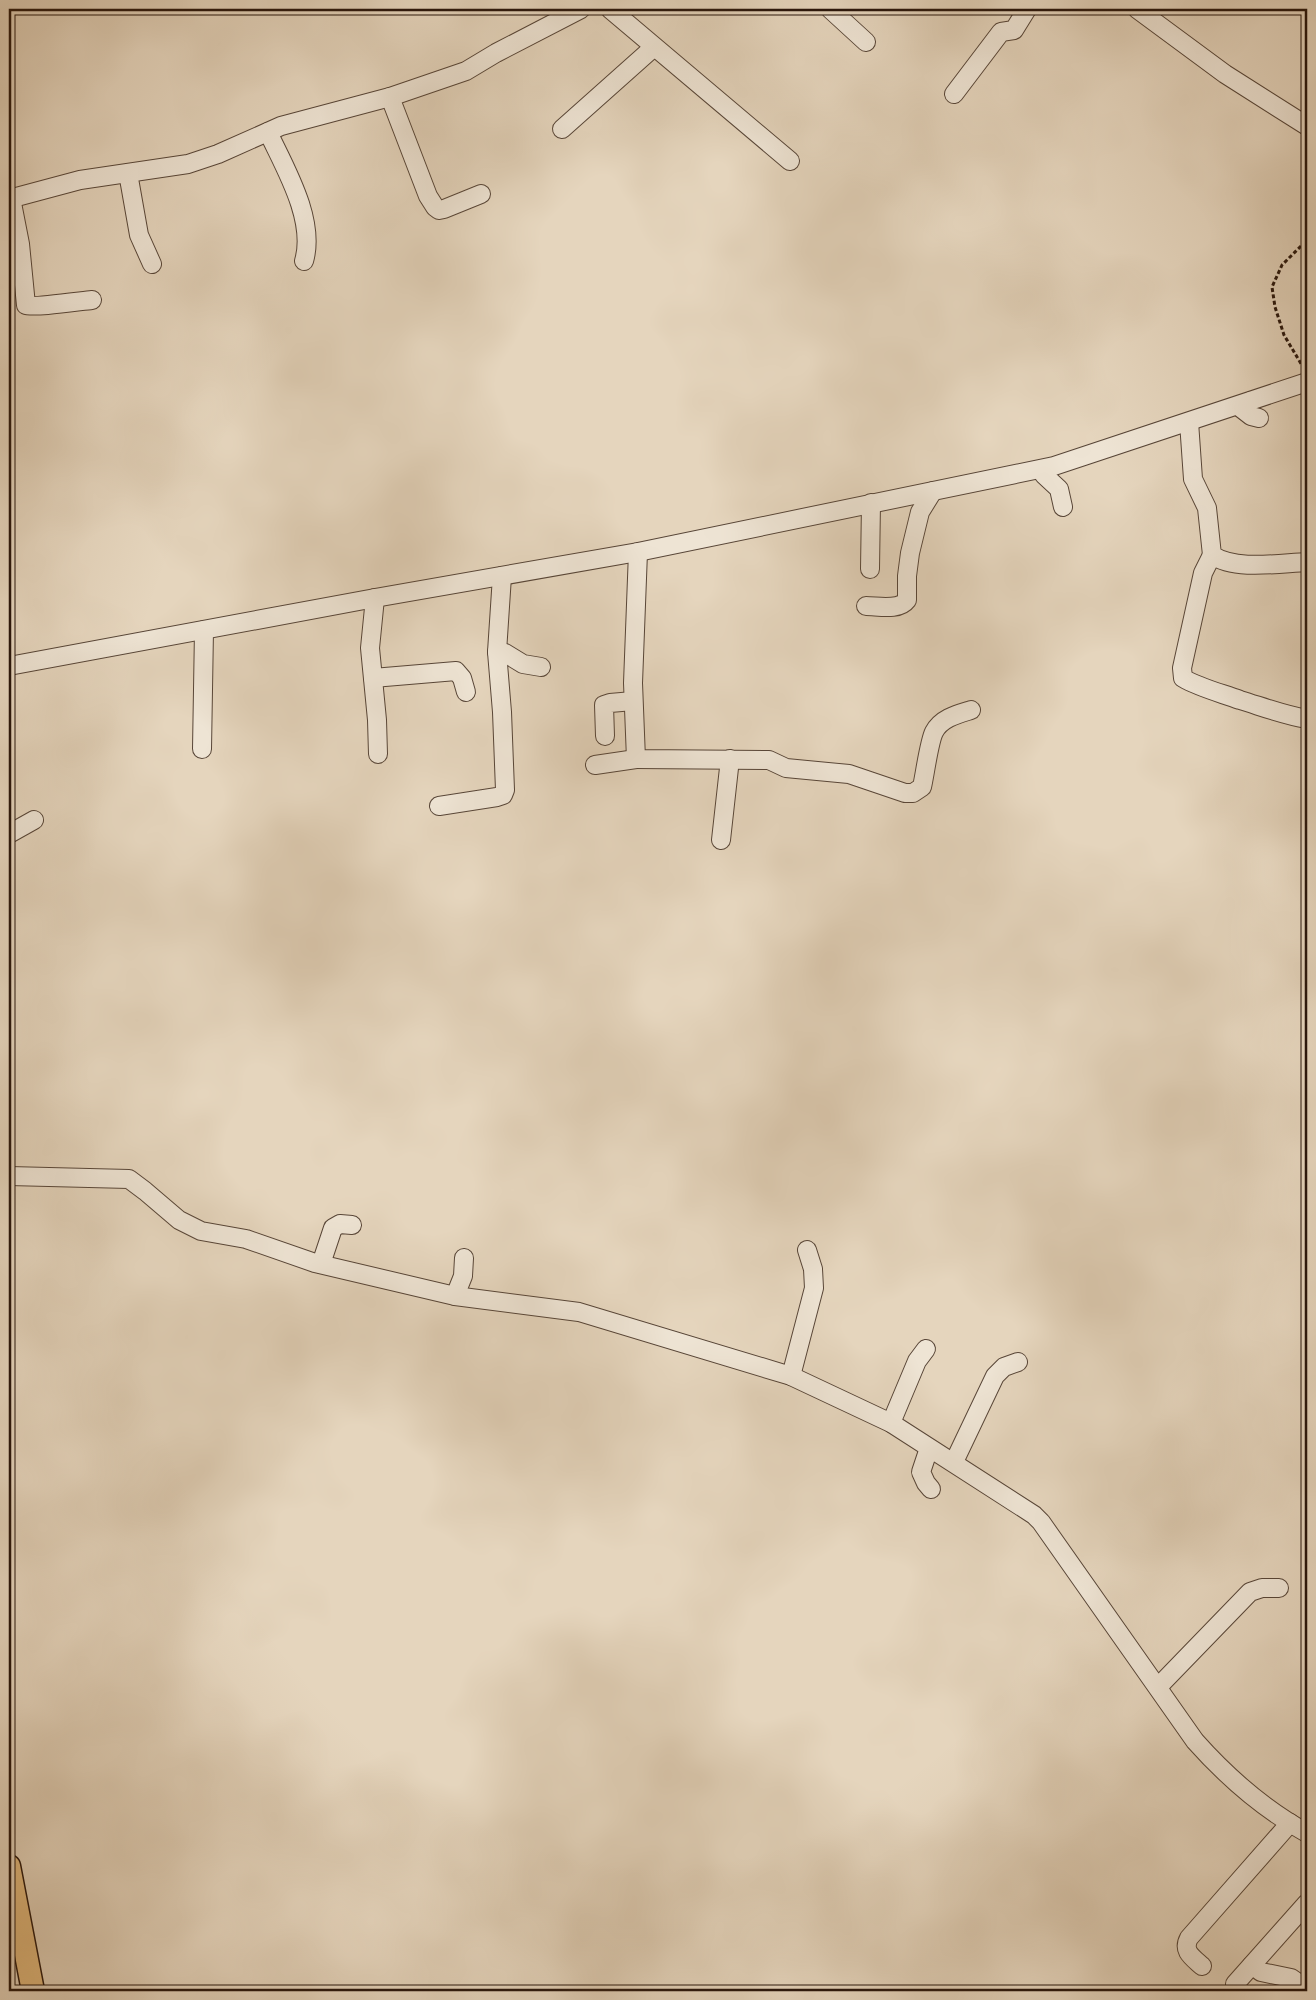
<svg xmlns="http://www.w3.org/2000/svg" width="1316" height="2000" viewBox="0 0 1316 2000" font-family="Vollkorn,serif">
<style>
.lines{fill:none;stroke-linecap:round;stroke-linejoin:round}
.minor-casing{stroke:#584638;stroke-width:20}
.major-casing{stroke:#29160c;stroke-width:25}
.path{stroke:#29160c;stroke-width:3;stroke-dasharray:4 2.5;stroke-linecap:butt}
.minor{stroke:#eee4d4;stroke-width:18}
.major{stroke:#e2ba7e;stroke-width:22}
</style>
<rect width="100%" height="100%" fill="#e5d5bd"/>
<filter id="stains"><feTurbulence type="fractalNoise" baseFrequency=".004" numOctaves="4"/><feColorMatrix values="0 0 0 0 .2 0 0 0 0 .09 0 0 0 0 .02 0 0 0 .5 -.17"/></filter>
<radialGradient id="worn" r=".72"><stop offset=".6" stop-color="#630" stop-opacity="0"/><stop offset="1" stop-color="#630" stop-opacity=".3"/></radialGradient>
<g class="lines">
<g class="minor-casing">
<g id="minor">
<path d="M610 9 790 161"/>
<path d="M830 9 866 42"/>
<path d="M1137 9 1225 74 1307 126"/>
<path d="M954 94 1001 32 1014 30 1027 9"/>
<path d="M390 97 428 196 435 207 439 210 444 209 481 194"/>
<path d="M562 129 654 47"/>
<path d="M268 132C285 168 316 220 304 261"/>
<path d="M128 173 139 235 152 264"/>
<path d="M11 198 20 244 26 305C32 308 81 301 92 300"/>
<path d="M9 199 80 180 188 164 218 154 281 126 390 97 466 71 496 53 581 9"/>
<path d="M1251 401 1242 409 1251 416 1259 418"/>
<path d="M1189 422 1193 479 1207 508 1212 555C1235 571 1280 563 1307 562"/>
<path d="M1042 469 1044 475 1059 489 1063 507"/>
<path d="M638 552 633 683 636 759 769 760 786 768 849 774 905 793H913L922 787C925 774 929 742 934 732 941 718 958 714 971 710"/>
<path d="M1212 555 1203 573 1182 668 1183 678C1200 688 1221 693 1240 700 1263 707 1284 715 1307 719"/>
<path d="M870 569 871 503"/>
<path d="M375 598 370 648 377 720 378 754"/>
<path d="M866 606C878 606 899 611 907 600V576L910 553 920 512 933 491"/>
<path d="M497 652 505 653 523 664 541 667"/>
<path d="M9 666 375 598 638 552 1054 466 1307 382"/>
<path d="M373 678 456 671 462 678 466 692"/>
<path d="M605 736 604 705 610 703 633 701"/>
<path d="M202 749 204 630"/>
<path d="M595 765 636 759"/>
<path d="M439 806 497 797 503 795 505 790 502 712 497 652 502 576"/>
<path d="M9 834 34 820"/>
<path d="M721 840 730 759"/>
<path d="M9 1176 129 1179 145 1191 179 1220 201 1231 246 1239 315 1263 455 1296 579 1312 791 1376 891 1423 1034 1515 1041 1522 1195 1741C1227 1777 1265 1810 1307 1833"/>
<path d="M321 1264 333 1228 340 1224 352 1225"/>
<path d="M455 1296 463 1276 464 1258"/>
<path d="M791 1376 814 1288 813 1269 807 1250"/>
<path d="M891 1423 917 1361 926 1349"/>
<path d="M929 1448 921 1472 926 1483 931 1489"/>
<path d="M954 1462 995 1376 1004 1367 1018 1362"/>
<path d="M1158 1687 1250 1592 1262 1588H1279"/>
<path d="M1252 1965 1261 1972 1291 1978 1304 1987"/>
<path d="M1202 1966C1192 1957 1182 1951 1189 1938L1290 1823"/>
<path d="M1235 1984 1307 1903"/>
</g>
</g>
<g class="major-casing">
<path id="major" d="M9 1866 33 1991"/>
</g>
<path class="path" d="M1301 246 1282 265 1272 287 1275 307 1284 335 1303 367"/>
<use href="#minor" class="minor"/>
<use href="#major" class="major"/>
</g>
<rect width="1316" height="2000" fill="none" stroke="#e5d5bd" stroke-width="30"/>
<rect x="10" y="10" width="1296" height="1980" fill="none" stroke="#29160c" stroke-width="2.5"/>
<rect x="15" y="15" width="1286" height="1970" fill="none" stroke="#29160c"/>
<rect width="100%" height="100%" filter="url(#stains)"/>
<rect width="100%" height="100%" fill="url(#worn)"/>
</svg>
